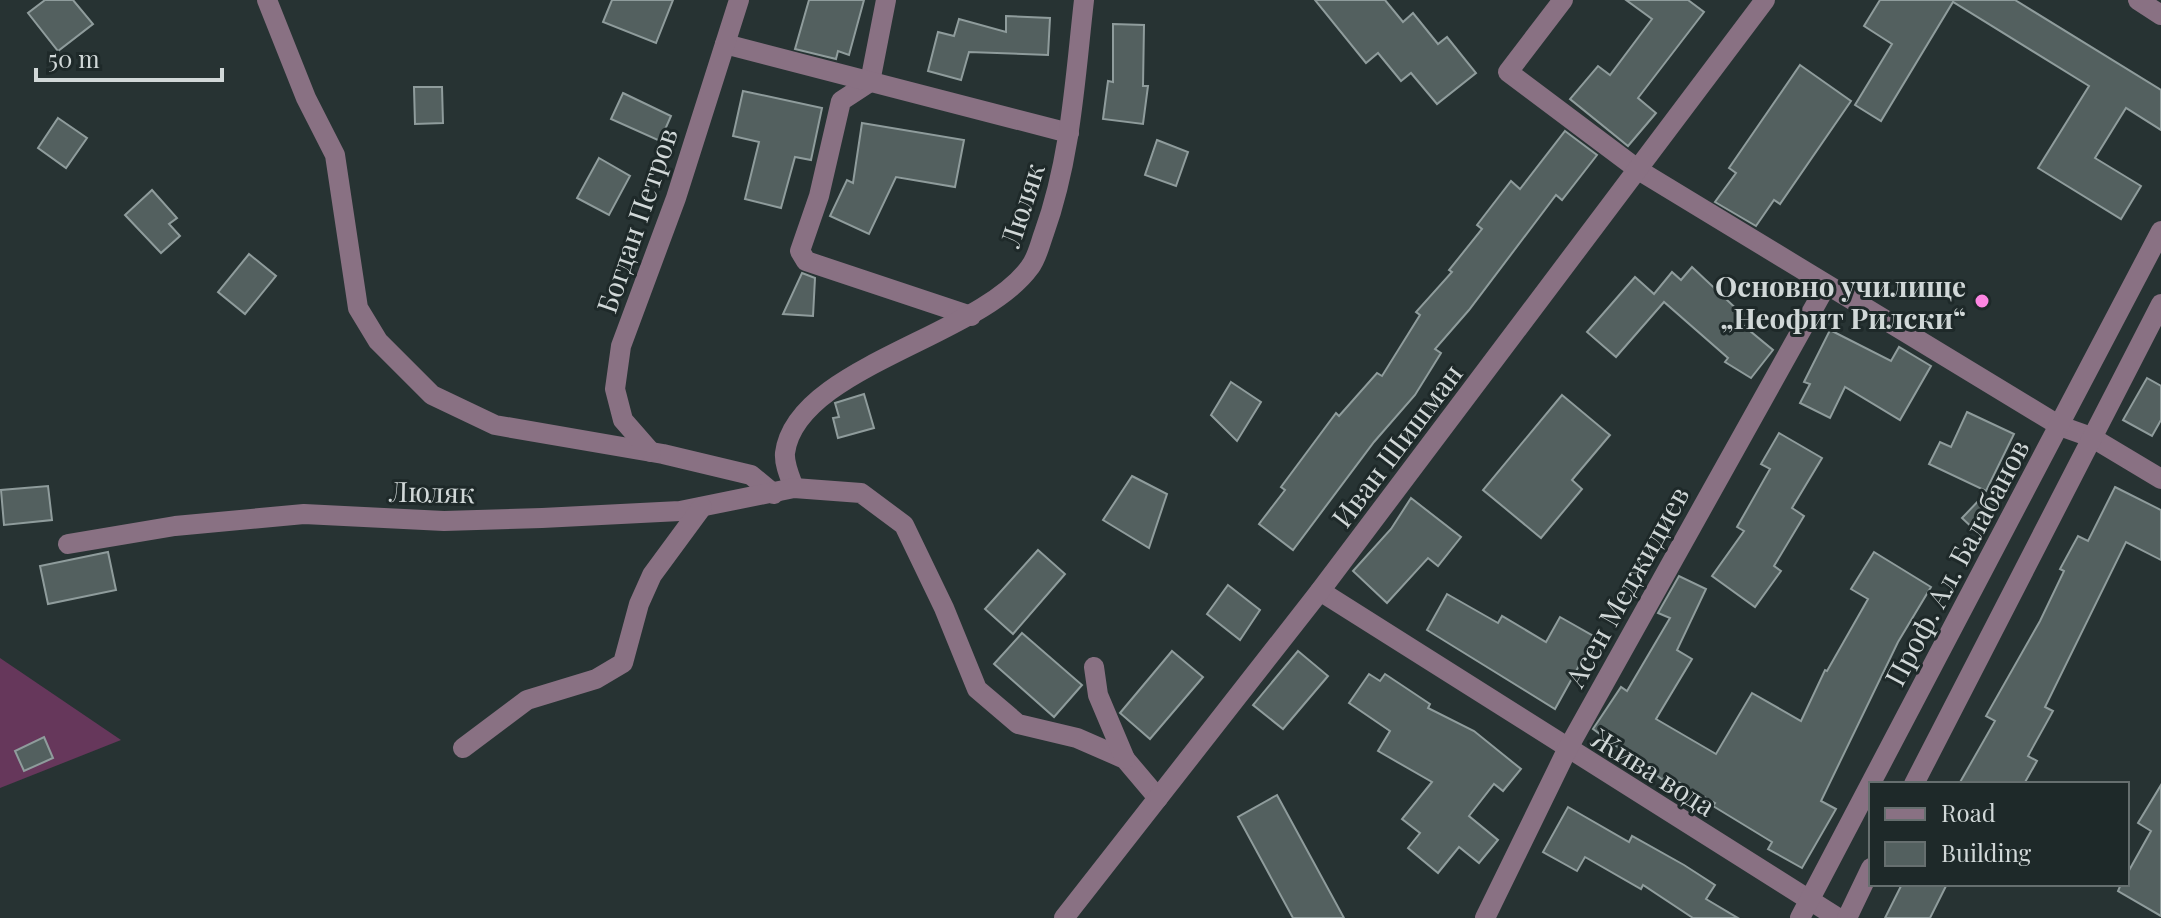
<svg xmlns="http://www.w3.org/2000/svg" width="2161" height="918" viewBox="0 0 2161 918" font-family="'Playfair Display',serif">
<style>
.green{fill:#66375b}
.building{fill:#53605f;stroke:#8f9c9c;stroke-width:2}
.lines{fill:none;stroke-linecap:round;stroke-linejoin:round}
.minor{stroke:#897183;stroke-width:20}
.poi-dot{fill:#fd86e2;stroke:#1e2929;stroke-width:3}
.labels{text-anchor:middle;dominant-baseline:central;stroke-width:6;stroke-linejoin:round;paint-order:stroke}
.street-label{font-size:28px;fill:#d1d8d8;stroke:#1e2929}
.poi-label{font-size:28px;font-weight:bold;fill:#d1d8d8;stroke:#1e2929;text-anchor:end}
</style>
<rect width="100%" height="100%" fill="#273333"/>
<path class="green" d="M0 658 121 740 0 788Z"/>
<g class="building">
<path d="M45 0H73L93 24 58 51 28 13Z"/>
<path d="M612 0H673L656 43 603 22Z"/>
<path d="M809 0H864L849 55 838 51 836 59 795 49Z"/>
<path d="M1315 0H1385L1403 22 1413 13 1438 44 1447 37 1476 73 1437 104 1411 73 1401 81 1378 53 1366 63Z"/>
<path d="M1626 0H1688L1704 12 1638 98 1656 113 1628 146 1570 99 1598 66 1610 75 1652 19Z"/>
<path d="M1880 0H2015L2161 90V130L2126 108 2095 158 2141 186 2121 219 2038 168 2089 86 1953 2 1881 121 1855 105 1892 44 1864 26Z"/>
<path d="M1006 16 1050 18 1048 55 969 52 961 80 928 71 938 32 954 36 959 19 1006 32Z"/>
<path d="M1113 24 1144 25 1143 86H1148L1143 124 1103 119 1108 81 1113 82Z"/>
<path d="M1800 65 1851 101 1780 204 1774 200 1756 226 1715 202 1736 173 1729 168Z"/>
<path d="M414 87H442L443 123 415 124Z"/>
<path d="M743 91 822 108 811 160 795 157 781 208 745 199 759 142 733 136Z"/>
<path d="M623 93 671 116 660 141 611 119Z"/>
<path d="M58 118 87 138 66 168 38 148Z"/>
<path d="M862 123 964 140 955 187 896 177 869 234 830 216 847 180 853 183Z"/>
<path d="M1565 131 1597 155 1562 200 1556 195 1469 310 1435 349 1441 353 1415 395 1374 442 1293 550 1259 524 1285 490 1281 487 1336 413 1339 416 1377 373 1382 376 1420 315 1416 312 1452 272 1449 270 1482 229 1477 225 1511 181 1520 189Z"/>
<path d="M1157 140 1188 152 1176 186 1145 175Z"/>
<path d="M599 158 630 176 609 215 577 198Z"/>
<path d="M152 190 177 218 169 224 180 236 161 253 125 215Z"/>
<path d="M249 254 276 276 245 314 218 292Z"/>
<path d="M1692 267 1743 315 1738 321 1773 350 1751 378 1725 362 1728 358 1664 302 1616 357 1587 332 1635 277 1654 294 1672 272 1681 280Z"/>
<path d="M802 273 815 278 813 316 783 314Z"/>
<path d="M1830 330 1891 361 1899 347 1931 366 1900 420 1845 387 1830 418 1800 403 1810 384 1804 382Z"/>
<path d="M2147 378 2161 386V420L2152 436 2123 420Z"/>
<path d="M1231 382 1261 402 1237 441 1211 415Z"/>
<path d="M864 394 874 428 838 438 833 418 839 417 835 403Z"/>
<path d="M1562 395 1610 435 1572 480 1582 489 1541 538 1483 490Z"/>
<path d="M1967 412 2014 434 1986 491 1929 464 1940 442 1951 447Z"/>
<path d="M1779 433 1822 458 1792 508 1804 516 1774 566 1781 571 1755 607 1712 576 1744 531 1737 527 1770 469 1761 464Z"/>
<path d="M1132 476 1167 494 1149 548 1103 520Z"/>
<path d="M48 486 52 520 4 525 1 490Z"/>
<path d="M2115 487 2161 510V560L2126 542 2045 707 2053 711 2028 756 2037 761 2024 784H1959L1995 721 1986 716 2040 621 2064 571 2060 569 2078 536 2088 541Z"/>
<path d="M1984 495 1998 508 1976 531 1962 518Z"/>
<path d="M1411 498 1461 537 1438 566 1428 558 1387 603 1353 571 1391 529Z"/>
<path d="M1038 550 1065 574 1013 634 985 609Z"/>
<path d="M108 552 116 590 48 604 40 566Z"/>
<path d="M1874 552 1931 587 1898 642 1821 801 1836 809 1802 868 1768 849 1772 842 1713 806 1715 803 1666 775 1663 780 1593 729 1621 687 1627 691 1670 618 1658 613 1679 576 1706 589 1677 650 1692 659 1656 719 1716 754 1752 693 1801 721 1825 670 1827 671 1868 599 1851 589Z"/>
<path d="M1228 585 1260 610 1240 640 1207 614Z"/>
<path d="M1447 594 1498 623 1502 616 1546 642 1560 617 1595 637 1555 709 1427 630Z"/>
<path d="M1022 633 1082 685 1054 717 994 664Z"/>
<path d="M1172 651 1203 677 1150 739 1120 713Z"/>
<path d="M1298 651 1328 676 1283 729 1253 705Z"/>
<path d="M1369 674 1380 681 1385 674 1430 704 1428 708 1474 731 1521 769 1503 791 1494 784 1469 816 1498 840 1479 863 1459 847 1438 873 1408 848 1420 833 1402 819 1432 782 1378 751 1390 731 1349 703Z"/>
<path d="M44 737 53 758 24 771 15 751Z"/>
<path d="M2161 785V916L2118 891 2121 884H2127V874L2151 831 2138 823Z"/>
<path d="M1277 795 1344 918H1293L1238 817Z"/>
<path d="M1568 807 1629 842 1632 836 1684 865 1715 885 1706 899 1738 918H1693L1643 885 1641 889 1585 857 1577 871 1543 852Z"/>
<path d="M1902 884H1947L1930 918H1885Z"/>
</g>
<g class="lines">
<g class="minor">
<path d="M267 0 306 98 335 155 358 308 378 341 432 395 495 425 663 454 751 475 774 494"/>
<path d="M886 0 870 82 841 101 819 196 800 251 806 261 971 316"/>
<path d="M1563 0 1508 72 1640 171 2060 426 2091 437 2161 479"/>
<path d="M2138 0 2161 15"/>
<path d="M725 44 1069 133"/>
<path d="M651 452 623 420 615 389 621 346 676 198 739 0"/>
<path d="M794 488C790 477 784 464 785 453 796 367 980 337 1030 267 1037 258 1040 244 1044 233 1071 158 1075 79 1084 0"/>
<path d="M68 544 175 526 304 514 444 521 542 518 680 511 794 488 861 493 904 525 944 608 977 689 1018 724 1077 738 1125 759 1158 798"/>
<path d="M1320 591 1838 918"/>
<path d="M1094 667 1098 695 1125 759"/>
<path d="M463 748 527 700 596 679 623 663 639 604 652 575 702 507"/>
<path d="M1914 784 2161 304"/>
<path d="M1064 918 1320 591 1765 0"/>
<path d="M1485 918 1567 750 1826 286"/>
<path d="M1800 918 2161 231"/>
<path d="M1847 918 1871 868"/>
</g>
</g>
<circle class="poi-dot" cx="1982" cy="301" r="8"/>
<g class="labels">
<g class="street-label">
<text transform="translate(1021 205) rotate(-72)">Люляк</text>
<text transform="translate(636 220) rotate(-71)">Богдан Петров</text>
<text transform="translate(1396 445) rotate(-53)">Иван Шишман</text>
<text transform="translate(432 491) rotate(1)">Люляк</text>
<text transform="translate(1956 562) rotate(-62)">Проф. Ал. Балабанов</text>
<text transform="translate(1626 586) rotate(-61)">Асен Меджидиев</text>
<text transform="translate(1654 771) rotate(32)">Жива вода</text>
</g>
<g class="poi-label">
<text x="1966" y="285">Основно училище<tspan x="1966" dy="32">„Неофит Рилски“</tspan></text>
</g>
</g>
<rect x="1869" y="782" width="260" height="104" fill="#1e2929" stroke="#666f6f" stroke-width="2"/>
<rect x="1885" y="808" width="40" height="12" fill="#897183" stroke="#666f6f" stroke-width="2"/>
<text x="1941" y="822" font-size="24" fill="#d1d8d8">Road</text>
<rect x="1885" y="842" width="40" height="24" fill="#53605f" stroke="#666f6f" stroke-width="2"/>
<text x="1941" y="862" font-size="24" fill="#d1d8d8">Building</text>
<path d="M36 68v12h186v-12" fill="none" stroke="#d1d8d8" stroke-width="4"/>
<text x="48" y="68" font-size="24" fill="#d1d8d8" stroke="#1e2929" stroke-width="6" paint-order="stroke">50 m</text>
</svg>
